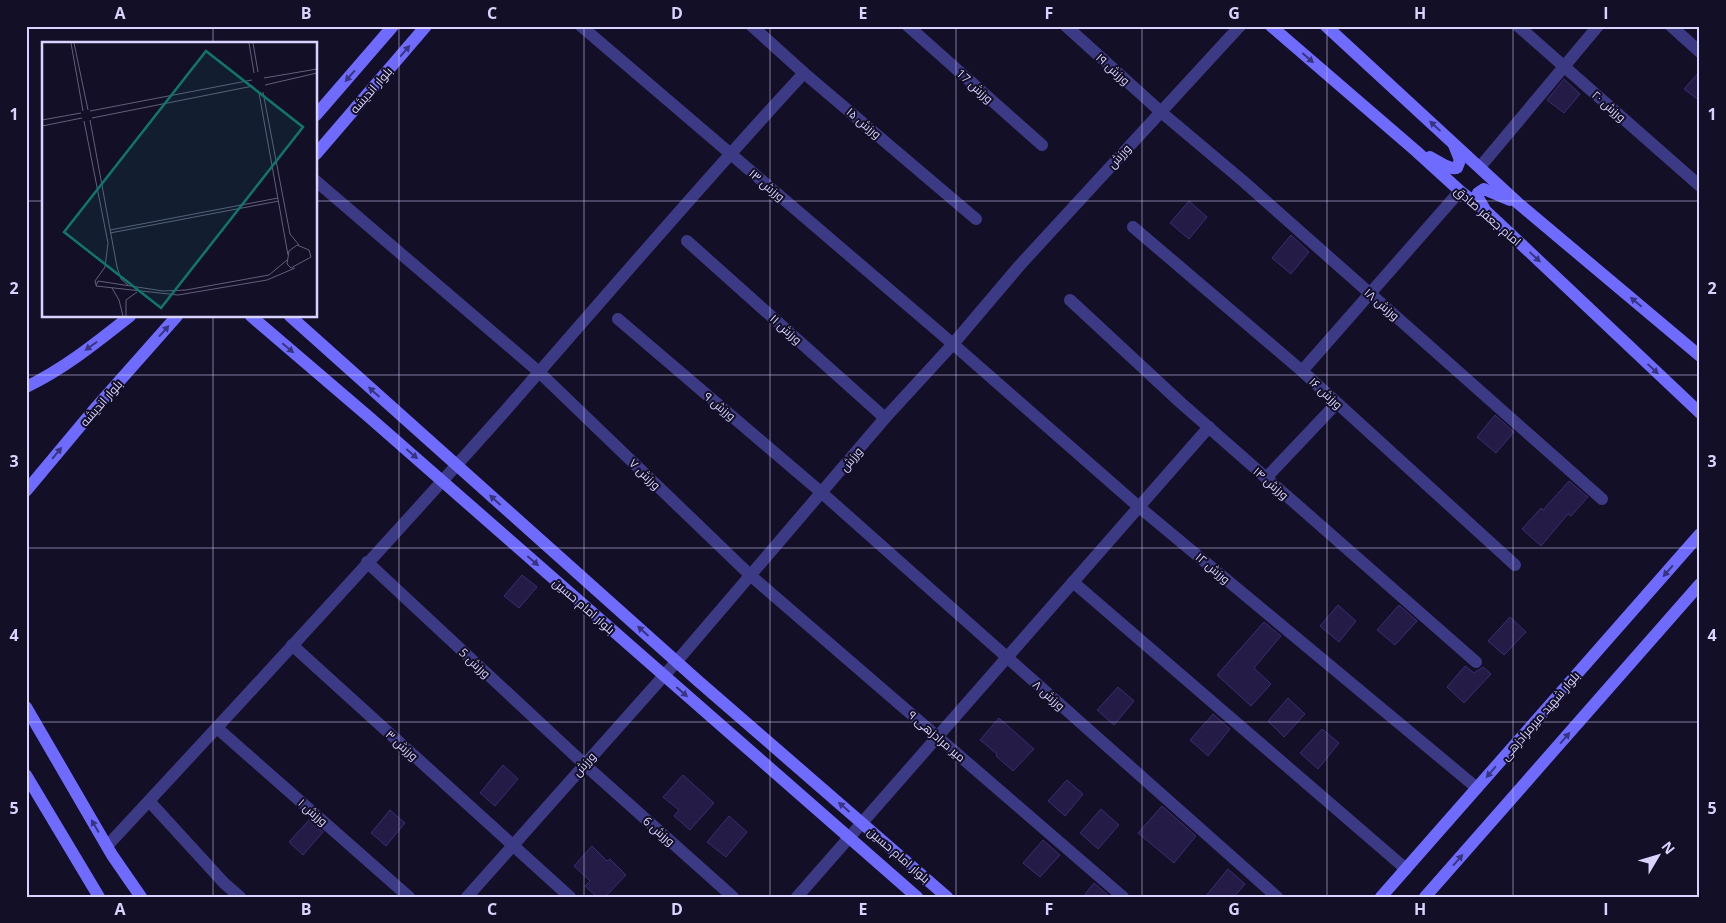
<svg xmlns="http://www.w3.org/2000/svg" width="1726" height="923" viewBox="0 0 1726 923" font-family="'Open Sans',Cairo,sans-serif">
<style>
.building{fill:#241b47;stroke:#3b2d73}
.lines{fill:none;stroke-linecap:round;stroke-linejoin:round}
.street{stroke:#3d3a85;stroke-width:12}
.secondary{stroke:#6f6bff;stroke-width:12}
.oneway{fill:#38347d}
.grid{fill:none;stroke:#d9d4ff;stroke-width:1;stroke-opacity:0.55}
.labels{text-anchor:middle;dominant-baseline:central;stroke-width:4;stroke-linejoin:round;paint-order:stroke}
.street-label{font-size:12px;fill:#d9d4ff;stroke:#130f26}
.inset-road{fill:none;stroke:#625e7d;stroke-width:1}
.view{fill:#0f766e;fill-opacity:0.15;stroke:#0f766e;stroke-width:2.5}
.inset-edge{fill:none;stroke:#d9d4ff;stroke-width:2.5}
.neatline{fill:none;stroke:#d9d4ff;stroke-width:2}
.grid-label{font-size:16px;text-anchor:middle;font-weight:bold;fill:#d9d4ff}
</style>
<rect width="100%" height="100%" fill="#130f26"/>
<g class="building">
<path d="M1700 71V101L1684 89Z"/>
<path d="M1564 79 1580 94 1564 113 1547 100Z"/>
<path d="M1189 201 1207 217 1189 239 1170 223Z"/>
<path d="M1291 235 1309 252 1291 274 1272 258Z"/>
<path d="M1495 415 1514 432 1496 453 1477 437Z"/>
<path d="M1569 481 1588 497 1571 516 1568 514 1541 546 1522 529 1541 508 1543 510Z"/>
<path d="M522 575 537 587 519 608 504 596Z"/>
<path d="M1338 605 1356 621 1339 642 1320 626Z"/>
<path d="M1399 605 1417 621 1395 645 1377 630Z"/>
<path d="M1510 617 1526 632 1504 655 1488 641Z"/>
<path d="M1264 622 1281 636 1254 668 1271 684 1251 706 1217 675Z"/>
<path d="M1465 666 1474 673 1483 667 1491 674 1464 703 1447 687Z"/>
<path d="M1118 687 1134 701 1114 725 1097 710Z"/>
<path d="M1288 698 1305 714 1284 737 1268 721Z"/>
<path d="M1213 714 1230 729 1208 756 1190 740Z"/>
<path d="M999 718 1034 749 1013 771 996 756 997 754 980 740Z"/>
<path d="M1322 729 1339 743 1318 769 1300 753Z"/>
<path d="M503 765 518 779 495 806 480 793Z"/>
<path d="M683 775 714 803 690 830 674 816 679 810 663 797Z"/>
<path d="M1067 780 1083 794 1065 816 1048 801Z"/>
<path d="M1162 806 1196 836 1174 863 1138 833Z"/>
<path d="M1101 809 1119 825 1098 849 1080 833Z"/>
<path d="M390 810 405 823 386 846 371 833Z"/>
<path d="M729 816 747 832 726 857 707 842Z"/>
<path d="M309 820 323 832 303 855 289 842Z"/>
<path d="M1043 840 1060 855 1040 877 1023 863Z"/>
<path d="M592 846 607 861 610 859 626 875 605 897H597L585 886 590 881 574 866Z"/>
<path d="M1228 869 1245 884 1234 897H1205Z"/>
<path d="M1094 883 1110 897H1083Z"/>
</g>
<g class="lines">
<g class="street">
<path d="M581 26 953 344 1139 507 1477 788"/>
<path d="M752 26 804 73 976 219"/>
<path d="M908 26 1042 145"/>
<path d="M1066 26 1161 112 1243 181 1602 499"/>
<path d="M1518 26 1700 186"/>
<path d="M1671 26 1700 52"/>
<path d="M1480 167 1598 26"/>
<path d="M316 181 539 372 750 575 1123 897"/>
<path d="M1133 227 1302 371 1515 565"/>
<path d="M687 241 885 418"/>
<path d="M1070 300 1181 403 1476 662"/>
<path d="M618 319 822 493 1277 897"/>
<path d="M1302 371 1460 191"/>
<path d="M1266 478 1337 403"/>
<path d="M367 562 584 764 733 897"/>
<path d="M1073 582 1406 869"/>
<path d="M292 645 570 897"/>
<path d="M217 728 409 897"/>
<path d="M149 801 224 883 240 897"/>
<path d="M107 846C241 702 375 557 506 410 605 297 702 183 804 73"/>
<path d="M467 897 677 661 885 418 953 344 1020 265 1240 26"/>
<path d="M797 897 1209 427"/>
</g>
<g class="secondary">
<path d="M1271 26 1416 151 1460 191 1486 211 1700 413"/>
<path d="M1326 26 1519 204 1700 356"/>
<path d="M316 115 393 26"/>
<path d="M316 154 426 26"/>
<path d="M1430 157C1438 161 1448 170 1457 168L1460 160 1454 145"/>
<path d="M1484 208 1477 196 1478 193 1484 189 1510 200"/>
<path d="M251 316 369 417 917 897"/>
<path d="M290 316 697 680 947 897"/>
<path d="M26 387C64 369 97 342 130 316"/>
<path d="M26 491 92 412 177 316"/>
<path d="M26 707 112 855 141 897"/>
<path d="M26 775 99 897"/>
<path d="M1381 897 1700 534"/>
<path d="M1425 897 1700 584"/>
</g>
</g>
<defs><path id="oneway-solid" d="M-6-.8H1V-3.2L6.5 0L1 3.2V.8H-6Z" transform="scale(1.25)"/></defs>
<g class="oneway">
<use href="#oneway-solid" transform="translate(405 51) rotate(-49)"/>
<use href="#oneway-solid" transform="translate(1308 58) rotate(41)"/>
<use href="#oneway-solid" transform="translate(350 76) rotate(131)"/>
<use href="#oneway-solid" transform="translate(1435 126) rotate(-137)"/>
<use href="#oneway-solid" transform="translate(1535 257) rotate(43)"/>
<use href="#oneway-solid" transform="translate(1636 302) rotate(-140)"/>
<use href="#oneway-solid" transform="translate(164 331) rotate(-48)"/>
<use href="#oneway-solid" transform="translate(91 346) rotate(145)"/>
<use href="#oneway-solid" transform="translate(288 348) rotate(40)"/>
<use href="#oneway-solid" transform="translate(1653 369) rotate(43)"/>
<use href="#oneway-solid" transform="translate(374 392) rotate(-138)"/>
<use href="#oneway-solid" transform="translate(57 453) rotate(-50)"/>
<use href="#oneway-solid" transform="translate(412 454) rotate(41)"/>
<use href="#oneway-solid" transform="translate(495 500) rotate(-138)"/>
<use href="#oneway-solid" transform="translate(533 561) rotate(41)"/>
<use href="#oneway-solid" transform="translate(1668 571) rotate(131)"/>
<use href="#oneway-solid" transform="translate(643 631) rotate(-138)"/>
<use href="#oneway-solid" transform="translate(682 692) rotate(41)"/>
<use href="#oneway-solid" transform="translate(1565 738) rotate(-49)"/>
<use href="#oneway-solid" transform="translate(1491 772) rotate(131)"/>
<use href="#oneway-solid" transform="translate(844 807) rotate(-139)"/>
<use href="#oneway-solid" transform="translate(95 826) rotate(-120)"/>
<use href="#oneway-solid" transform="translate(1458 860) rotate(-49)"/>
</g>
<path class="grid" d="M213 26V44M399 26V897M584 26V897M770 26V897M956 26V897M1142 26V897M1327 26V897M1513 26V897M26 201H44M316 201H1700M213 316V897M26 375H1700M26 548H1700M26 722H1700"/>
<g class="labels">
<g class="street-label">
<text transform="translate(1113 69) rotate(42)">ورزش ۱۹</text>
<text transform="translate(975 86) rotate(42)">ورزش 17</text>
<text transform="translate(371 90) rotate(-49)">بلوار اندیشه</text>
<text transform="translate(1609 106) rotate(41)">ورزش ۲۰</text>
<text transform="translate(864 123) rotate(40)">ورزش ۱۵</text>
<text transform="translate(1119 156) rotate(-48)">ورزش</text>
<text transform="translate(767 185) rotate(40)">ورزش ۱۳</text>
<text transform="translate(1488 216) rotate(41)">امام جعفر صادق</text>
<text transform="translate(1382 304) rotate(41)">ورزش ۱۸</text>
<text transform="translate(786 329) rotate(42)">ورزش ۱۱</text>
<text transform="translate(1326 393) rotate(43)">ورزش ۱۶</text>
<text transform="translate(101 403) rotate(-49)">بلوار اندیشه</text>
<text transform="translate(720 406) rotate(40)">ورزش ۹</text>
<text transform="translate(851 459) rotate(-50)">ورزش</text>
<text transform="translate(645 474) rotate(44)">ورزش ۷</text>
<text transform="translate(1271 483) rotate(41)">ورزش ۱۴</text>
<text transform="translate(1213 568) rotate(40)">ورزش ۱۲</text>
<text transform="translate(584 606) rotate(41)">بلوار امام حسین</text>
<text transform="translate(475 663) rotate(43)">ورزش 5</text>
<text transform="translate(1049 695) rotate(42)">ورزش ۸</text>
<text transform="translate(1540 716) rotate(-49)">بلوار شهید میرمرادزهی</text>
<text transform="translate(937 736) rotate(41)">میر مرادزهی ۹</text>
<text transform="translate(402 745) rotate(42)">ورزش ۳</text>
<text transform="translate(584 764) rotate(-48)">ورزش</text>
<text transform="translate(313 812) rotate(41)">ورزش ۱</text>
<text transform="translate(659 831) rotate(41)">ورزش 6</text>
<text transform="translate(899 855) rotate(41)">بلوار امام حسین</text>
</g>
</g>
<g transform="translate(42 42)">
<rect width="275" height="275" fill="#130f26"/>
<path class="inset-road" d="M29 1 41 69M32 1 46 68M207 1 212 31M211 1 216 30M222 36 275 27M223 43 275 31M221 50 248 192 257 203M217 51 246 213M48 69 210 38M50 76 211 44M0 78 39 71M48 78 75 225 79 237 86 243M42 79 66 201 63 225 53 239 54 243M0 84 40 76M68 188 236 156M68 191 237 159M255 203 267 208 269 215 249 226 245 222 247 209ZM245 218 227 233 144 248 121 249 56 239 54 244 136 253 225 238 253 226M70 246 77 258 81 274M84 274V258L95 250"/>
<path class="view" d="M164 9 261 85 119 266 22 190Z"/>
<rect width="275" height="275" class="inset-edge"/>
</g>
<rect width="1726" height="923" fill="none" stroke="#130f26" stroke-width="55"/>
<g transform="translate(1658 856) rotate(52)" stroke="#130f26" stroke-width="4" paint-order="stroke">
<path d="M0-4L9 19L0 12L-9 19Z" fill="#d9d4ff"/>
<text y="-8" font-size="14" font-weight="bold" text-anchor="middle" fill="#d9d4ff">N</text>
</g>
<rect x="28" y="28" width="1670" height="868" class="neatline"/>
<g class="grid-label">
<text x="120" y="19">A</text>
<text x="306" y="19">B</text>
<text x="492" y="19">C</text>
<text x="677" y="19">D</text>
<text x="863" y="19">E</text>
<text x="1049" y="19">F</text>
<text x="1234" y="19">G</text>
<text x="1420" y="19">H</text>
<text x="1606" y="19">I</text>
<text x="14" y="120">1</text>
<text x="1712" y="120">1</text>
<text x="14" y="294">2</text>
<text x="1712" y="294">2</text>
<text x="14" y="467">3</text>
<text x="1712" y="467">3</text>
<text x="14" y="641">4</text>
<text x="1712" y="641">4</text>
<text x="14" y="814">5</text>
<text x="1712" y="814">5</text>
<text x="120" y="915">A</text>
<text x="306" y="915">B</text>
<text x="492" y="915">C</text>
<text x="677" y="915">D</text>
<text x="863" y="915">E</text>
<text x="1049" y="915">F</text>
<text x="1234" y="915">G</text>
<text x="1420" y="915">H</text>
<text x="1606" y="915">I</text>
</g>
</svg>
